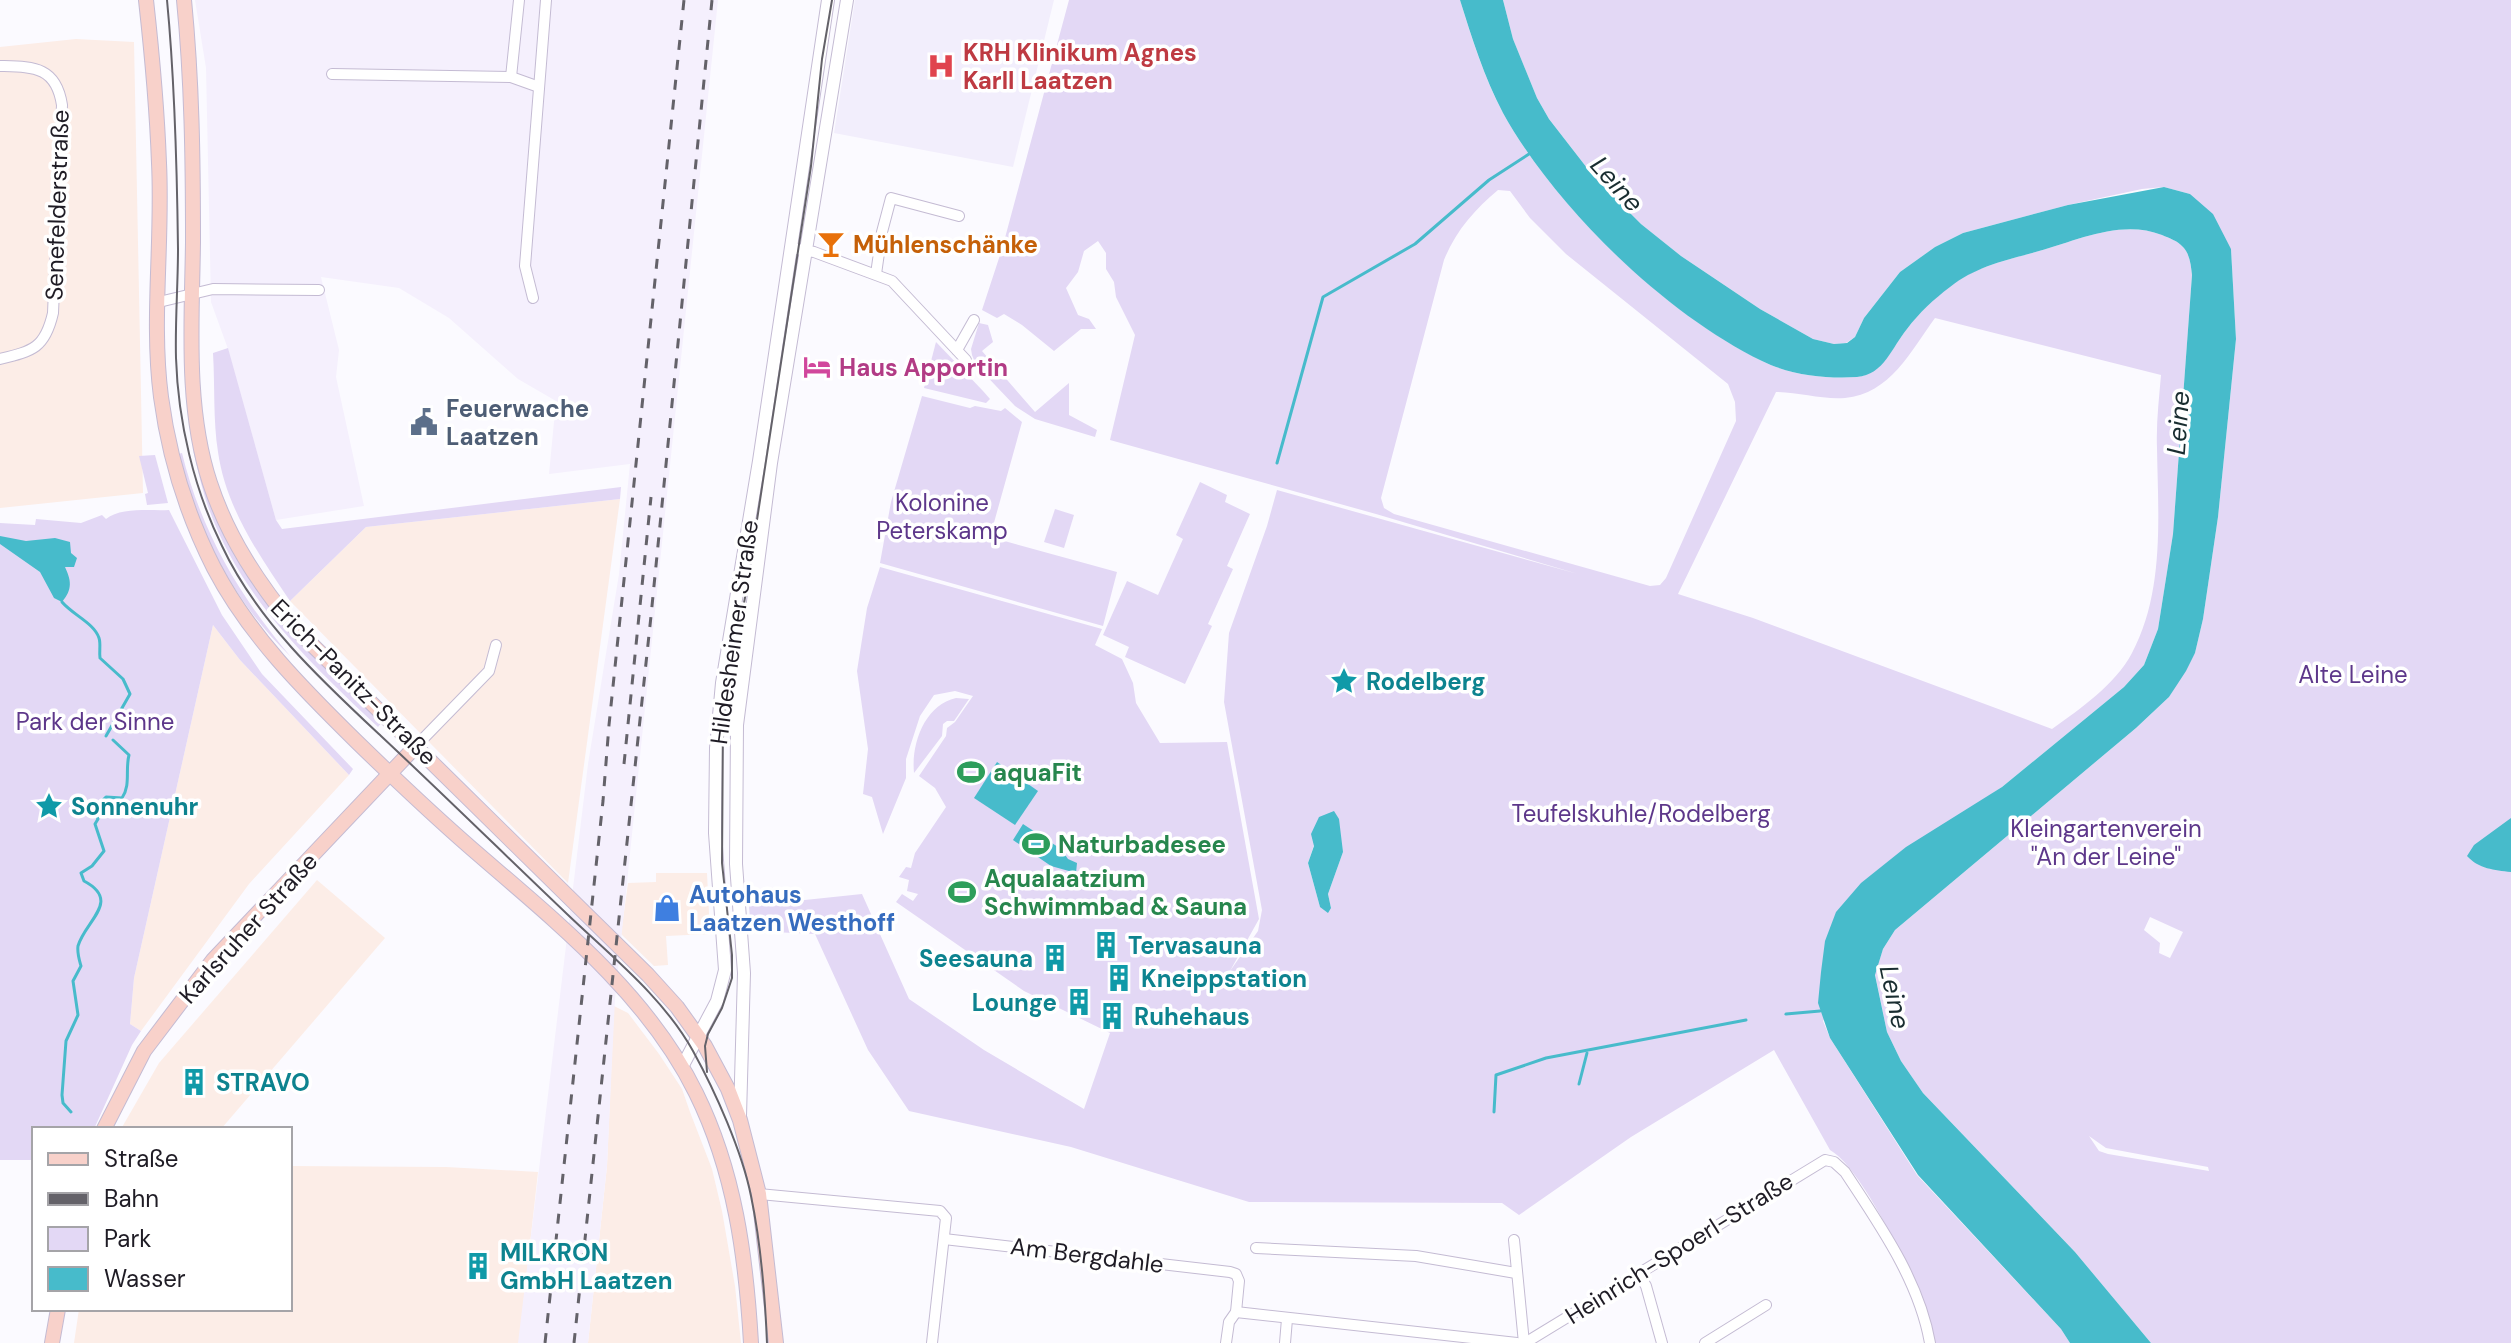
<svg xmlns="http://www.w3.org/2000/svg" width="2511" height="1343" viewBox="0 0 2511 1343" font-family="'DM Sans',sans-serif">
<style>
.commercial{fill:#fcede7}
.built{fill:#f5f0fd}
.medical{fill:#f2eefc}
.green{fill:#e3d8f5;fill-rule:evenodd}
.water{fill:#47bbcb}
.lines{fill:none;stroke-linecap:round;stroke-linejoin:round}
.stream{stroke:#47bbcb;stroke-width:3}
.minor-casing{stroke:#c4bbd3;stroke-width:12}
.tertiary-casing{stroke:#c4bbd3;stroke-width:14}
.secondary-casing{stroke:#c4bbd3;stroke-width:16}
.minor{stroke:#fff;stroke-width:10}
.tertiary{stroke:#fff;stroke-width:12}
.secondary{stroke:#f8d1ca;stroke-width:14}
.tram{stroke:#646269;stroke-width:2}
.rail{stroke:#646269;stroke-width:3;stroke-dasharray:10 10;stroke-linecap:butt}
.labels{text-anchor:middle;dominant-baseline:central;stroke-width:7;stroke-linejoin:round;paint-order:stroke}
.health-label{font-size:24px;font-weight:bold;fill:#be3a42;stroke:#fff;text-anchor:start}
.street-label{font-size:24px;fill:#1f1c25;stroke:#fff}
.food-label{font-size:24px;font-weight:bold;fill:#c56008;stroke:#fff;text-anchor:start}
.hotel-label{font-size:24px;font-weight:bold;fill:#b23c85;stroke:#fff;text-anchor:start}
.service-label{font-size:24px;font-weight:bold;fill:#4e5e75;stroke:#fff;text-anchor:start}
.park-label{font-size:24px;fill:#5d378a;stroke:#fff}
.culture-label{font-size:24px;font-weight:bold;fill:#0d838f;stroke:#fff;text-anchor:start}
.leisure-label{font-size:24px;font-weight:bold;fill:#27864d;stroke:#fff;text-anchor:start}
.shop-label{font-size:24px;font-weight:bold;fill:#366cbe;stroke:#fff;text-anchor:start}
.water-label{font-size:26px;font-style:italic;fill:#192d30;stroke:#fff}
</style>
<rect width="100%" height="100%" fill="#fbfaff"/>
<g class="commercial">
<path d="M76 39 134 42 143 493 0 508V47Z"/>
<path d="M620 499 568 883 290 601 366 527Z"/>
<path d="M213 625 240 660 349 775 249 884 141 1031 130 1024 134 978Z"/>
<path d="M656 873H707L710 934 666 936 668 965 654 966 621 934 628 883 656 882Z"/>
<path d="M317 880 385 938 221 1129H121L159 1063Z"/>
<path d="M614 1006 628 1013 659 1054 682 1089 690 1112 712 1169 722 1211 735 1286 741 1343H588L607 1166Z"/>
<path d="M290 1166 446 1167 538 1172 519 1343H74L79 1309H290Z"/>
</g>
<path class="built" d="M195 0H718L615 999 607 1166 588 1343H518L588 764 619 574 630 464 549 474 556 401 518 379 449 318 399 288 321 277 339 350 336 377 364 506 276 520 228 349 211 302 206 68Z"/>
<path class="medical" d="M855 0H1054L1013 167 834 133Z"/>
<g class="green">
<path d="M1069 0H1460C1472 39 1484 77 1503 113 1555 207 1665 313 1762 361 1790 375 1826 379 1856 377 1882 375 1893 346 1907 329 1919 313 1934 299 1950 286 1976 266 2008 260 2039 251 2078 240 2122 219 2162 235 2169 238 2178 241 2183 247 2190 254 2191 266 2192 275L2173 534 2158 629 2144 665 2124 687 2002 787 1968 810 1823 1021 1830 1038 1917 1175 2061 1329 2070 1343H1935C1926 1301 1866 1170 1830 1150L1774 1050 1631 1137 1519 1215 1502 1203 1249 1202 1071 1147 909 1111 868 1050 815 934 751 931 749 906 862 894 909 999 984 1050 1084 1109 1110 1033 1024 991 896 902 902 894 913 901 918 894 907 891 909 880 899 877 906 867 911 868 915 853 946 807 935 788 919 776 946 736 947 728 955 722 973 696 955 691 934 695 920 716 906 759V778L883 834 872 797 863 794 868 749 857 671 867 608 880 567 1102 629 1095 645 1122 659 1133 683 1136 703 1160 743 1227 742 1259 919 1230 971 1258 931 1262 910 1224 702 1229 633 1267 526 1277 490 1578 574 1376 514 1110 440 1135 335 1116 297 1114 282 1106 269V253L1098 241 1084 251 1078 272 1066 288 1078 315 1089 319 1096 329H1081L1054 351 1022 325 1004 314 997 318 982 310 1002 249ZM1498 190 1510 191 1530 218 1566 254 1728 384 1735 402 1736 421 1666 578 1660 585 1650 586 1394 514 1384 508 1381 498 1444 260C1455 232 1475 209 1498 190ZM1935 318 2161 375C2159 399 2156 424 2157 448 2158 515 2165 591 2132 653 2115 685 2080 709 2052 729L1753 618 1678 594 1776 392C1799 392 1823 400 1845 398 1890 394 1911 351 1935 318ZM1314 845 1343 852 1328 894 1331 908 1320 907 1308 863Z"/>
<path d="M1503 0H2511V1343H2151L2075 1252 1923 1093 1901 1061 1887 1032 1875 974 1883 949 1895 930 2136 728 2169 697 2195 653 2203 619 2218 517 2236 339 2231 249 2190 194 2164 187 2142 189 2068 205 1963 233 1935 247 1900 272 1864 318 1855 337 1846 343 1834 344 1813 339 1760 309 1681 256 1641 224 1594 177 1549 119 1537 98 1513 39ZM2150 917 2183 932 2170 958 2159 953 2160 943 2144 930ZM2089 1136 2106 1148 2208 1167 2209 1171 2108 1154 2099 1151Z"/>
<path d="M979 323 988 325 993 342 982 351 1035 412 1069 383V415L1097 430 1095 437 1035 419 1015 406 976 365 972 355 971 349Z"/>
<path d="M936 342 983 391 990 399 986 403 924 388Z"/>
<path d="M228 348 276 520 282 529 621 487 620 499 366 527 290 601C259 555 226 508 218 452 213 420 215 386 213 353Z"/>
<path d="M922 396 970 408 975 406 1001 411 1005 408 1022 422 990 537 1117 572 1103 626 880 563 891 502Z"/>
<path d="M193 450 216 516 236 558 258 591 273 611 383 721 378 727C311 664 241 598 209 509 202 490 198 470 193 450Z"/>
<path d="M182 453C201 531 239 596 291 657 231 599 200 534 178 454Z"/>
<path d="M155 455 168 503 147 505 145 494 148 493 139 456Z"/>
<path d="M1200 482 1227 495 1225 502 1250 514 1227 566 1233 569 1208 624 1212 626 1185 684 1125 657 1129 647 1103 635 1127 581 1158 595 1183 539 1176 535Z"/>
<path d="M1055 509 1074 515 1064 548 1044 542Z"/>
<path d="M169 510 222 615 262 674 353 769 349 775 240 660 213 625 134 978 130 1024 141 1031 132 1045 94 1129H34V1160H0V523L35 525 36 519 81 523 102 515 106 519C121 507 150 511 169 510Z"/>
<path d="M956 698 969 699 954 721H947L943 724 942 736 914 773C911 743 925 705 956 698Z"/>
</g>
<g class="water">
<path d="M1460 0H1503L1513 39 1537 98 1549 119 1594 177 1641 224 1681 256 1760 309 1813 339 1834 344 1847 343 1855 337 1864 318 1900 272 1935 247 1963 233 2068 205 2164 187 2190 194 2213 214 2231 249 2236 339 2218 517 2203 619 2195 653 2186 671 2169 697 2136 728 1895 930 1883 949 1875 975 1887 1032 1901 1061 1923 1093 2075 1252 2151 1343H2070L2061 1329 1918 1175 1830 1038 1818 1003 1821 972 1825 941 1836 912 1861 883 1906 847 2002 787 2124 687 2144 665 2158 629 2173 534 2192 275C2191 266 2190 254 2183 247 2178 241 2169 238 2162 235 2122 219 2078 240 2039 251 2008 260 1976 266 1950 287 1934 299 1919 313 1907 329 1892 347 1884 375 1857 377 1826 379 1790 375 1762 361 1665 314 1555 207 1503 113 1484 77 1472 38 1460 0Z"/>
<path d="M0 536 26 541 55 538 70 542 71 553 77 558 74 567H65C71 580 73 589 62 602L54 598 40 572 0 544Z"/>
<path d="M997 762 1038 791 1015 825 974 798Z"/>
<path d="M1334 811 1339 819 1343 852 1328 894 1331 908 1328 913 1320 907 1308 863 1314 846 1311 834 1319 817Z"/>
<path d="M2511 818V872C2494 870 2479 869 2467 856L2474 845Z"/>
<path d="M1023 824 1061 849 1068 859 1077 863 1076 873 1051 866 1013 840Z"/>
</g>
<g class="lines">
<g class="stream">
<path d="M1277 463 1323 297 1415 244 1489 180 1529 154"/>
<path d="M62 602C73 615 94 623 99 638 101 644 99 651 100 658L123 679 130 694 106 736"/>
<path d="M1786 1014 1820 1011"/>
<path d="M1579 1084 1587 1053"/>
<path d="M71 1112 63 1103 62 1095 66 1041 78 1015 73 981 81 966C79 959 77 953 78 946 85 921 122 901 84 881L81 873 92 866 104 851 95 824 98 819 94 809 106 797 122 798C131 785 125 770 129 755L113 740"/>
<path d="M1494 1112 1496 1075 1546 1058 1746 1020"/>
</g>
<g class="minor-casing">
<g id="minor">
<path d="M0 66C33 67 56 66 62 105L53 313C45 348 33 351 0 359"/>
<path d="M332 74 511 77 539 87"/>
<path d="M511 77 519 0"/>
<path d="M791 248 814 252 892 281 966 360"/>
<path d="M876 274 882 232 891 198 959 216"/>
<path d="M533 298 525 266 546 0"/>
<path d="M159 302 213 289 319 290"/>
<path d="M957 350 974 320"/>
<path d="M416 746 489 671 496 645"/>
<path d="M759 1194 940 1211 946 1218 932 1343"/>
<path d="M944 1239 1230 1272 1236 1274 1239 1281 1236 1312 1229 1322 1226 1343"/>
<path d="M1514 1240 1524 1343"/>
<path d="M1256 1248 1416 1256 1516 1273"/>
<path d="M1639 1274 1646 1286 1662 1343"/>
<path d="M1236 1312 1517 1343"/>
<path d="M1285 1343 1287 1319"/>
<path d="M1525 1343 1825 1160 1834 1162 1845 1172C1879 1224 1919 1280 1930 1343"/>
<path d="M1705 1343 1766 1305"/>
</g>
</g>
<g class="tertiary-casing">
<g id="tertiary">
<path d="M682 1067 717 1001 725 970 715 833 716 748 722 683 759 461 828 0"/>
<path d="M740 1116 744 973 736 864 737 725 771 463 847 0"/>
</g>
</g>
<g class="secondary-casing">
<g id="secondary">
<path d="M146 0C152 54 157 109 159 163 163 241 151 320 161 397 169 457 187 515 214 568 249 635 303 689 357 742 394 778 432 814 471 848 554 920 647 993 696 1093 735 1172 746 1257 751 1343"/>
<path d="M184 0C192 81 193 161 193 242 192 321 185 407 210 483 228 538 259 584 296 629L648 975 677 1007 705 1046 728 1089 740 1120 759 1194 776 1343"/>
<path d="M104 1129 144 1051 213 960 416 746"/>
<path d="M52 1343 58 1309"/>
</g>
</g>
<use href="#minor" class="minor"/>
<use href="#tertiary" class="tertiary"/>
<use href="#secondary" class="secondary"/>
<g class="tram">
<path d="M167 0C175 83 177 166 178 249 178 285 175 322 176 358 178 422 194 489 222 546 257 621 322 681 381 736 444 795 505 855 567 914 612 957 663 997 693 1051 715 1091 742 1151 751 1196 761 1244 765 1294 767 1343"/>
<path d="M707 1072 705 1046 708 1034 722 1008 732 978V955L722 863 723 719 746 592 811 166 822 59 832 0"/>
</g>
<g class="rail">
<path d="M624 764 651 497"/>
<path d="M545 1343 603 801 609 725 684 0"/>
<path d="M574 1343 651 616 712 0"/>
</g>
</g>
<defs>
<g id="hospital-bare" transform="scale(2.16)"><path d="M-5-5h3v3.5h4V-5h3V5h-3V1.5h-4V5h-3Z" fill="#e0444e" stroke="#fff" stroke-width="2.5" paint-order="stroke"/></g>
<g id="bar-bare" transform="scale(2.16)"><path d="M-6-5H6L.8 .8V4.5H3.5V6h-7V4.5H-.8V.8Z" fill="#e8710a" stroke="#fff" stroke-width="2.5" paint-order="stroke"/></g>
<g id="hotel-bare" transform="scale(2.16)"><path d="M-6-4.5h1.5V1H6V5H4.5V3h-9V5H-6ZM-4 0a1.8 1.8 0 1 1 3.6 0ZM.5 0V-2.5h3Q6-2.5 6 0Z" fill="#d1479c" stroke="#fff" stroke-width="2.5" paint-order="stroke"/></g>
<g id="civic-bare" transform="scale(2.16)"><path d="M-.6-6.5H3V-4.5H.6V-3L4-1V1h2V6H-6V1h2V-1L-.6-3ZM-1.2 2.5V6h2.4V2.5Z" fill="#5c6f8a" stroke="#fff" stroke-width="2.5" paint-order="stroke"/></g>
<g id="sight-bare" transform="scale(2.16)"><path d="M0-6L1.8-2.2L6-1.7L2.9 1.2L3.7 5.4L0 3.3L-3.7 5.4L-2.9 1.2L-6-1.7L-1.8-2.2Z" fill="#0f9aa8" stroke="#fff" stroke-width="2.5" paint-order="stroke"/></g>
<g id="stadium-bare" transform="scale(2.16)"><path d="M0-5a6.5 5 0 1 0 0 10a6.5 5 0 1 0 0-10ZM-3.5-1.8h7v3.6h-7Z" fill="#2e9e5b" stroke="#fff" stroke-width="2.5" paint-order="stroke"/></g>
<g id="shop-bare" transform="scale(2.16)"><path d="M-5-2.5h2.3a2.7 3.5 0 0 1 5.4 0H5L5.5 6h-11ZM-1.5-2.5h3a1.5 2.3 0 0 0-3 0Z" fill="#3f7fe0" stroke="#fff" stroke-width="2.5" paint-order="stroke"/></g>
<g id="building-bare" transform="scale(2.16)"><path d="M-4-6H4V6H1V3H-1V6H-4ZM-2.5-4.3h1.7v1.8h-1.7ZM.8-4.3h1.7v1.8H.8ZM-2.5-1h1.7V.8h-1.7ZM.8-1h1.7V.8H.8Z" fill="#0f9aa8" stroke="#fff" stroke-width="2.5" paint-order="stroke"/></g>
</defs>
<g fill-rule="evenodd">
<use href="#hospital-bare" x="941" y="66"/>
<use href="#bar-bare" x="831" y="244"/>
<use href="#hotel-bare" x="817" y="367"/>
<use href="#civic-bare" x="424" y="422"/>
<use href="#sight-bare" x="1344" y="681"/>
<use href="#stadium-bare" x="971" y="772"/>
<use href="#sight-bare" x="49" y="806"/>
<use href="#stadium-bare" x="1036" y="844"/>
<use href="#stadium-bare" x="962" y="892"/>
<use href="#shop-bare" x="667" y="908"/>
<use href="#building-bare" x="1106" y="945"/>
<use href="#building-bare" x="1055" y="958"/>
<use href="#building-bare" x="1119" y="978"/>
<use href="#building-bare" x="1079" y="1002"/>
<use href="#building-bare" x="1112" y="1016"/>
<use href="#building-bare" x="194" y="1082"/>
<use href="#building-bare" x="478" y="1266"/>
</g>
<g class="labels">
<g class="health-label">
<text x="963" y="52">KRH Klinikum Agnes<tspan x="963" dy="28">Karll Laatzen</tspan></text>
</g>
<g class="street-label">
<text transform="translate(57 205) rotate(-88)">Senefelderstraße</text>
<text transform="translate(734 632) rotate(-82)">Hildesheimer Straße</text>
<text transform="translate(354 682) rotate(45)">Erich-Panitz-Straße</text>
<text transform="translate(248 928) rotate(-48)">Karlsruher Straße</text>
<text transform="translate(1679 1248) rotate(-32)">Heinrich-Spoerl-Straße</text>
<text transform="translate(1087 1255) rotate(7)">Am Bergdahle</text>
</g>
<g class="food-label">
<text x="853" y="244">Mühlenschänke</text>
</g>
<g class="hotel-label">
<text x="839" y="367">Haus Apportin</text>
</g>
<g class="service-label">
<text x="446" y="408">Feuerwache<tspan x="446" dy="28">Laatzen</tspan></text>
</g>
<g class="park-label">
<text x="942" y="502">Kolonine<tspan x="942" dy="28">Peterskamp</tspan></text>
<text x="2353" y="674">Alte Leine</text>
<text x="95" y="721">Park der Sinne</text>
<text x="1641" y="813">Teufelskuhle/Rodelberg</text>
<text x="2106" y="828">Kleingartenverein<tspan x="2106" dy="28">"An der Leine"</tspan></text>
</g>
<g class="culture-label">
<text x="1366" y="681">Rodelberg</text>
<text x="71" y="806">Sonnenuhr</text>
<text x="1128" y="945">Tervasauna</text>
<text x="1033" y="958" text-anchor="end">Seesauna</text>
<text x="1141" y="978">Kneippstation</text>
<text x="1057" y="1002" text-anchor="end">Lounge</text>
<text x="1134" y="1016">Ruhehaus</text>
<text x="216" y="1082">STRAVO</text>
<text x="500" y="1252">MILKRON<tspan x="500" dy="28">GmbH Laatzen</tspan></text>
</g>
<g class="leisure-label">
<text x="993" y="772">aquaFit</text>
<text x="1058" y="844">Naturbadesee</text>
<text x="984" y="878">Aqualaatzium<tspan x="984" dy="28">Schwimmbad &amp; Sauna</tspan></text>
</g>
<g class="shop-label">
<text x="689" y="894">Autohaus<tspan x="689" dy="28">Laatzen Westhoff</tspan></text>
</g>
<g class="water-label">
<text transform="translate(1617 184) rotate(48)">Leine</text>
<text transform="translate(2178 423) rotate(-86)">Leine</text>
<text transform="translate(1895 997) rotate(78)">Leine</text>
</g>
</g>
<rect x="32" y="1127" width="260" height="184" fill="#ffffff" stroke="#a5a4a8" stroke-width="2"/>
<rect x="48" y="1153" width="40" height="12" fill="#f8d1ca" stroke="#a5a4a8" stroke-width="2"/>
<text x="104" y="1167" font-size="24" fill="#1f1c25">Straße</text>
<rect x="48" y="1193" width="40" height="12" fill="#646269" stroke="#a5a4a8" stroke-width="2"/>
<text x="104" y="1207" font-size="24" fill="#1f1c25">Bahn</text>
<rect x="48" y="1227" width="40" height="24" fill="#e3d8f5" stroke="#a5a4a8" stroke-width="2"/>
<text x="104" y="1247" font-size="24" fill="#1f1c25">Park</text>
<rect x="48" y="1267" width="40" height="24" fill="#47bbcb" stroke="#a5a4a8" stroke-width="2"/>
<text x="104" y="1287" font-size="24" fill="#1f1c25">Wasser</text>
</svg>
